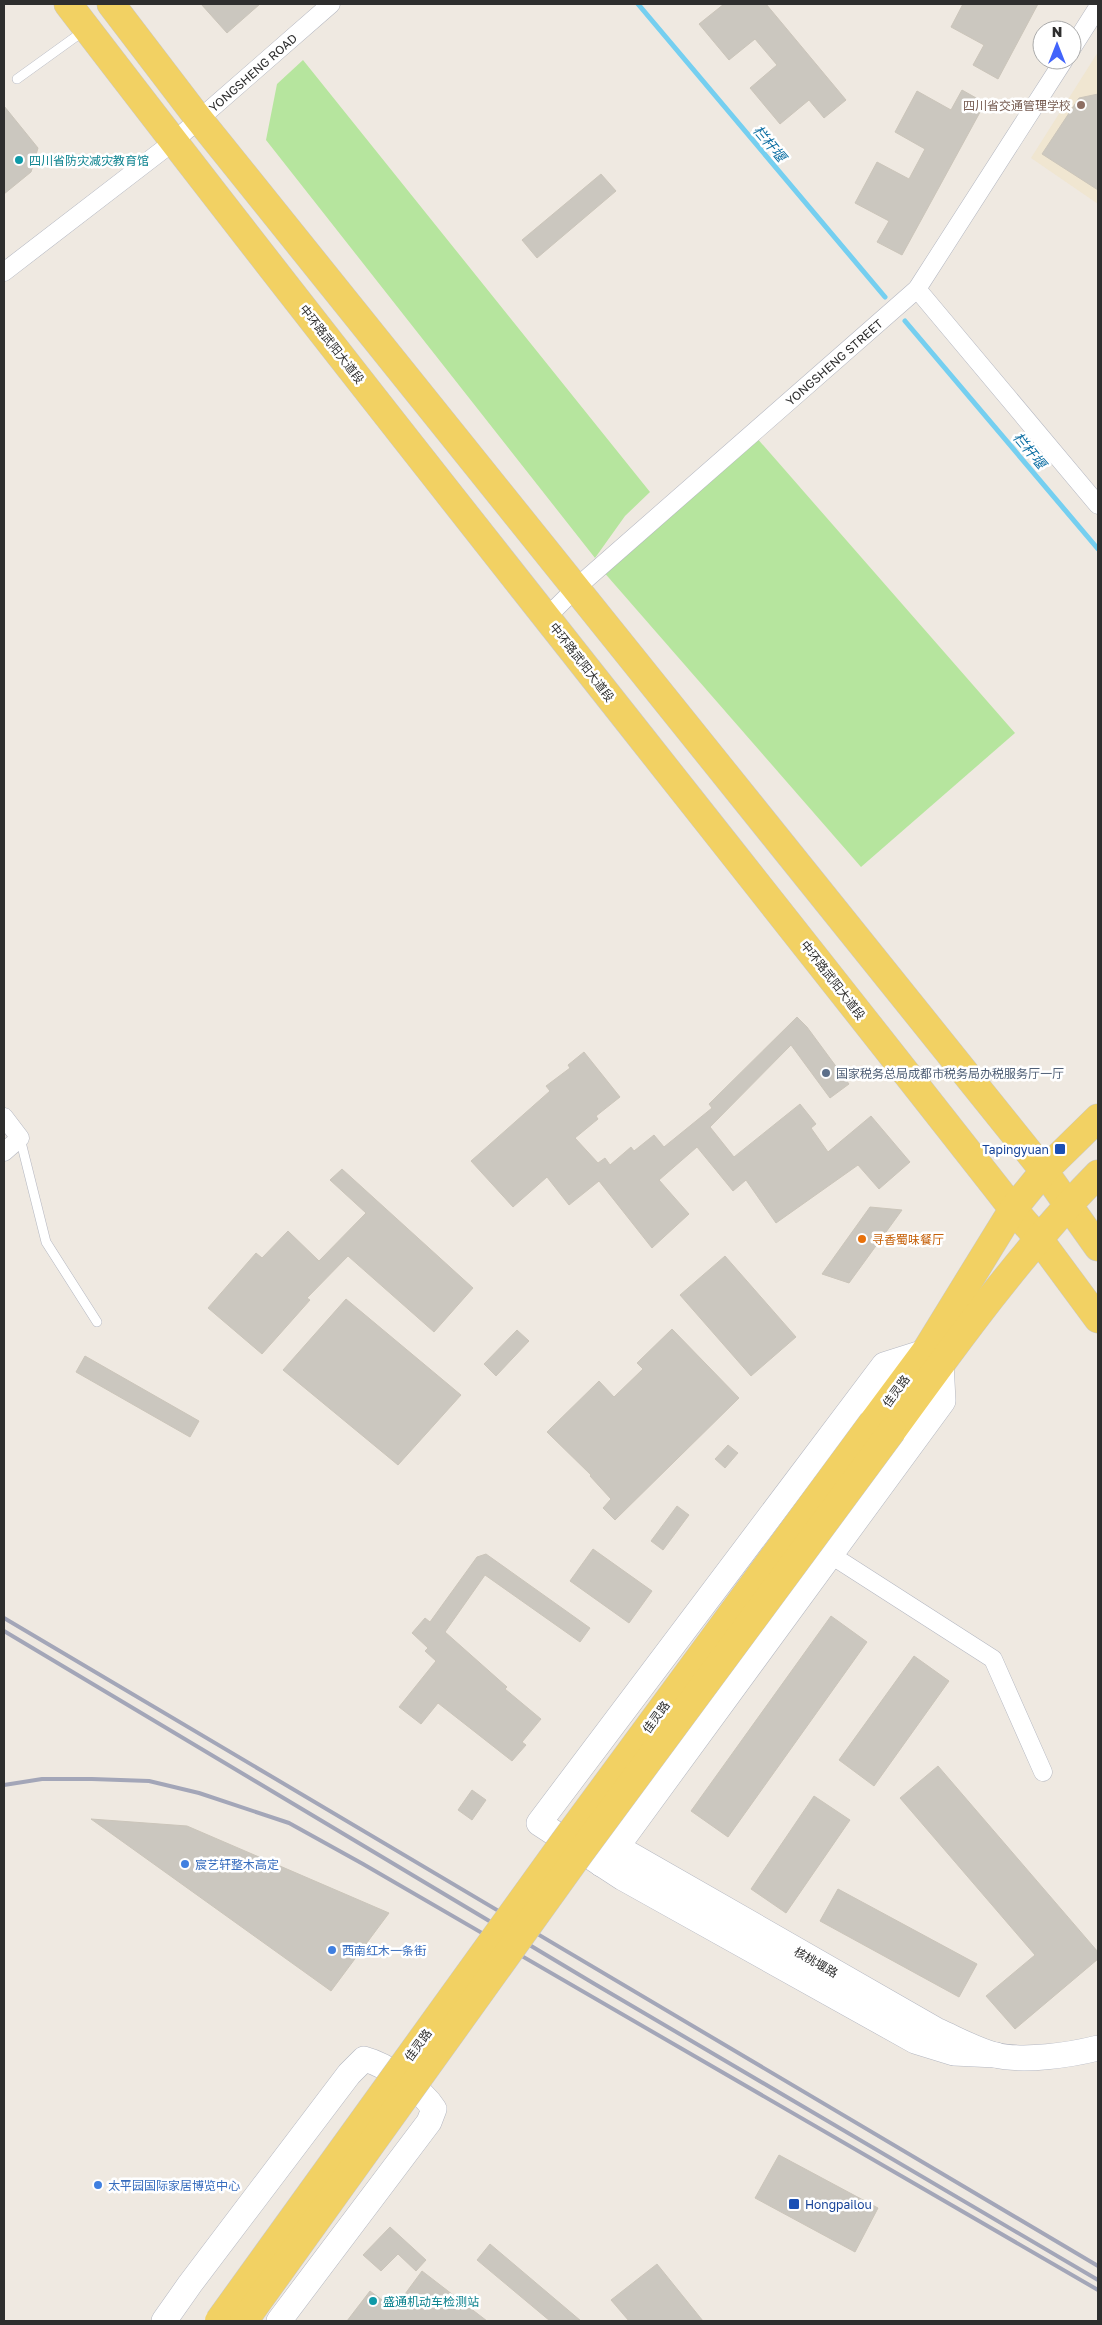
<svg xmlns="http://www.w3.org/2000/svg" width="1102" height="2325" viewBox="0 0 1102 2325" font-family="'Golos Text','Noto Sans SC',sans-serif">
<style>
.education{fill:#f0e6d1}
.green{fill:#b6e59e}
.lines{fill:none;stroke-linecap:round;stroke-linejoin:round}
.stream{stroke:#75cff0;stroke-width:5}
.building{fill:#cbc7bf;stroke:#cbc5ba}
.lane-casing{stroke:#b4b7c1;stroke-width:10}
.street-casing{stroke:#b4b7c1;stroke-width:19}
.secondary-casing{stroke:#b4b7c1;stroke-width:26}
.primary-casing{stroke:#c9c9c9;stroke-width:29}
.lane{stroke:#fff;stroke-width:9}
.street{stroke:#fff;stroke-width:18}
.secondary{stroke:#fff;stroke-width:25}
.primary{stroke:#f2d163;stroke-width:28}
.rail{stroke:#a3a6b8;stroke-width:4}
.primary-bridge-casing{stroke:#c9c9c9;stroke-width:29;stroke-linecap:butt}
.primary-bridge{stroke:#f2d163;stroke-width:28}
.education-dot{fill:#8d6e63;stroke:#fff;stroke-width:2}
.culture-dot{fill:#0f9aa8;stroke:#fff;stroke-width:2}
.service-dot{fill:#5c6f8a;stroke:#fff;stroke-width:2}
.transit-dot{fill:#1a4fb4;stroke:#fff;stroke-width:2}
.food-dot{fill:#e8710a;stroke:#fff;stroke-width:2}
.shop-dot{fill:#3f7fe0;stroke:#fff;stroke-width:2}
.labels{text-anchor:middle;dominant-baseline:central;stroke-width:5;stroke-linejoin:round;paint-order:stroke}
.street-label{font-size:12px;fill:#2e2e2e;stroke:#fff}
.education-label{font-size:12px;fill:#785e54;stroke:#fff;text-anchor:end}
.culture-label{font-size:12px;fill:#0d838f;stroke:#fff;text-anchor:start}
.service-label{font-size:12px;fill:#4e5e75;stroke:#fff;text-anchor:start}
.transit-label{font-size:12px;fill:#164399;stroke:#fff;text-anchor:end}
.food-label{font-size:12px;fill:#c56008;stroke:#fff;text-anchor:start}
.shop-label{font-size:12px;fill:#366cbe;stroke:#fff;text-anchor:start}
.water-label{font-size:14px;font-style:italic;fill:#0d6fa3;stroke:#fff}
</style>
<rect width="100%" height="100%" fill="#efe9e1"/>
<path class="education" d="M1098 52V204L1031 158Z"/>
<g class="green">
<path d="M303 60 650 492 625 516 595 558 266 140 277 84Z"/>
<path d="M756 437 1015 733 861 867 602 570Z"/>
</g>
<g class="lines">
<g class="stream">
<path d="M638 4 885 297"/>
<path d="M905 321 1098 549"/>
</g>
</g>
<g class="building">
<path d="M201 4H260L227 33Z"/>
<path d="M724 4H766L846 100 824 118 809 100 780 124 750 88 777 65 755 39 729 60 699 24Z"/>
<path d="M963 4H1038L998 79 973 65 984 45 951 27Z"/>
<path d="M962 90 985 103 902 255 877 242 889 221 855 203 877 162 909 179 925 149 895 132 917 91 951 110Z"/>
<path d="M1098 94V190L1042 154 1079 98Z"/>
<path d="M4 106 38 148 31 172 4 194Z"/>
<path d="M601 174 616 191 537 258 522 240Z"/>
<path d="M797 1017 807 1027 849 1084 830 1098 791 1045 710 1127 734 1157 800 1104 816 1124 811 1128 828 1152 871 1116 910 1162 879 1189 858 1165 776 1223 746 1180 733 1191 697 1147 659 1180 689 1214 652 1248 599 1181 569 1205 547 1177 513 1207 471 1161 550 1091 546 1086 570 1068 568 1065 584 1052 620 1097 596 1116 598 1119 575 1138 598 1163 605 1158 610 1165 631 1147 634 1151 654 1135 664 1147 712 1108 709 1104Z"/>
<path d="M342 1169 473 1288 434 1332 348 1256 307 1298 310 1300 262 1354 208 1308 256 1253 262 1258 288 1231 319 1261 366 1213 330 1180Z"/>
<path d="M870 1207 902 1210 849 1283 822 1274Z"/>
<path d="M725 1256 796 1337 751 1376 680 1295Z"/>
<path d="M346 1299 461 1395 398 1465 283 1370Z"/>
<path d="M672 1329 739 1398 615 1520 603 1508 611 1499 590 1476 591 1475 547 1432 599 1381 614 1397 643 1369 637 1363Z"/>
<path d="M517 1330 529 1341 496 1376 484 1364Z"/>
<path d="M85 1356 199 1421 190 1437 76 1372Z"/>
<path d="M728 1445 738 1453 725 1468 715 1459Z"/>
<path d="M677 1506 689 1515 663 1550 651 1541Z"/>
<path d="M593 1549 652 1591 629 1623 570 1581Z"/>
<path d="M486 1554 590 1628 580 1642 485 1575 445 1632 507 1687 505 1689 541 1719 522 1742 526 1745 512 1761 438 1703 421 1724 399 1707 436 1661 425 1651 428 1648 412 1633 425 1618 430 1622 477 1557Z"/>
<path d="M831 1616 867 1642 728 1837 691 1811Z"/>
<path d="M914 1656 949 1681 874 1786 839 1760Z"/>
<path d="M938 1766 1098 1952V1959L1015 2029 986 1996 1035 1955 900 1798Z"/>
<path d="M472 1790 486 1800 472 1820 458 1810Z"/>
<path d="M814 1796 850 1820 786 1913 751 1889Z"/>
<path d="M91 1819 187 1826 389 1913 331 1991Z"/>
<path d="M838 1889 977 1964 959 1997 820 1921Z"/>
<path d="M779 2155 878 2208 855 2252 755 2198Z"/>
<path d="M390 2227 426 2260 416 2271 398 2254 381 2271 363 2255Z"/>
<path d="M490 2244 581 2321H550L477 2260Z"/>
<path d="M657 2264 703 2321H629L611 2300Z"/>
<path d="M422 2271 487 2321H347L370 2291 394 2309Z"/>
</g>
<g class="lines">
<g class="lane-casing">
<g id="lane">
<path d="M17 79 85 30"/>
<path d="M20 1138 46 1242 97 1322"/>
</g>
</g>
<g class="street-casing">
<g id="street">
<path d="M1072 48 1098 7"/>
<path id="s1" d="M4 272 173 142 331 4"/>
<path d="M917 289 1098 505"/>
<path id="s2" d="M547 617 576 588 917 289 1064 60"/>
<path d="M4 1117 20 1138 4 1152"/>
<path d="M831 1555 993 1659 1043 1772"/>
</g>
</g>
<g class="secondary-casing">
<g id="secondary">
<path d="M925 1352 884 1365 539 1823 623 1878 915 2041 954 2053 996 2055"/>
<path d="M603 1839 938 2031C956 2039 976 2050 995 2055 1024 2062 1070 2055 1098 2048"/>
<path d="M601 1864 616 1848 943 1401 941 1363"/>
<path d="M164 2321 190 2284 349 2074 364 2059C387 2065 421 2089 434 2109L429 2122 279 2321"/>
</g>
</g>
<g class="primary-casing">
<g id="primary">
<path d="M68 4C378 409 698 807 1013 1209L1039 1239 1098 1319"/>
<path d="M111 4 198 118 1044 1171 1098 1247"/>
<path d="M873 1422 925 1352 1013 1209 1044 1171 1098 1118"/>
<path d="M892 1431C955 1344 1023 1250 1098 1174"/>
</g>
</g>
<use href="#lane" class="lane"/>
<use href="#street" class="street"/>
<use href="#secondary" class="secondary"/>
<use href="#primary" class="primary"/>
<g class="rail">
<path d="M4 1618 1098 2266"/>
<path d="M4 1631 593 1983 1098 2280"/>
<path d="M4 1785 42 1779H92L149 1781 199 1793 289 1823 363 1864 1098 2290"/>
</g>
<g class="primary-bridge-casing">
<g id="primary-bridge">
<path d="M219 2321 564 1842 873 1422"/>
<path d="M244 2321 580 1853 892 1431"/>
</g>
</g>
<use href="#primary-bridge" class="primary-bridge"/>
</g>
<circle class="education-dot" cx="1081" cy="105" r="5"/>
<g class="culture-dot">
<circle cx="19" cy="160" r="5"/>
<circle cx="373" cy="2301" r="5"/>
</g>
<circle class="service-dot" cx="826" cy="1073" r="5"/>
<g class="transit-dot">
<rect x="1054" y="1143" width="12" height="12" rx="2.5"/>
<rect x="788" y="2198" width="12" height="12" rx="2.5"/>
</g>
<circle class="food-dot" cx="862" cy="1239" r="5"/>
<g class="shop-dot">
<circle cx="185" cy="1864" r="5"/>
<circle cx="332" cy="1950" r="5"/>
<circle cx="98" cy="2185" r="5"/>
</g>
<g class="labels">
<g class="street-label">
<text stroke="none"><textPath href="#s1" startOffset="319">YONGSHENG ROAD</textPath></text>
<text transform="translate(332 344) rotate(52)">中环路武阳大道段</text>
<text stroke="none"><textPath href="#s2" startOffset="384">YONGSHENG STREET</textPath></text>
<text transform="translate(582 662) rotate(52)">中环路武阳大道段</text>
<text transform="translate(833 980) rotate(52)">中环路武阳大道段</text>
<text transform="translate(896 1391) rotate(-54)">佳灵路</text>
<text transform="translate(656 1717) rotate(-54)">佳灵路</text>
<text transform="translate(816 1962) rotate(30)">核桃堰路</text>
<text transform="translate(418 2045) rotate(-54)">佳灵路</text>
</g>
<g class="education-label">
<text x="1071" y="105">四川省交通管理学校</text>
</g>
<g class="culture-label">
<text x="29" y="160">四川省防灾减灾教育馆</text>
<text x="383" y="2301">盛通机动车检测站</text>
</g>
<g class="service-label">
<text x="836" y="1073">国家税务总局成都市税务局办税服务厅一厅</text>
</g>
<g class="transit-label">
<text x="1049" y="1149">Tapingyuan</text>
<text x="805" y="2204" text-anchor="start">Hongpailou</text>
</g>
<g class="food-label">
<text x="872" y="1239">寻香蜀味餐厅</text>
</g>
<g class="shop-label">
<text x="195" y="1864">宸艺轩整木高定</text>
<text x="342" y="1950">西南红木一条街</text>
<text x="108" y="2185">太平园国际家居博览中心</text>
</g>
<g class="water-label">
<text transform="translate(770 143) rotate(50)">栏杆堰</text>
<text transform="translate(1030 450) rotate(50)">栏杆堰</text>
</g>
</g>
<rect width="1102" height="2325" fill="none" stroke="#2e2e2e" stroke-width="10"/>
<g transform="translate(1057 45)"><circle r="24" fill="#ffffff" stroke="#ababab"/>
<path d="M0-4L9 19L0 12L-9 19Z" fill="#4264fb"/>
<text y="-8" font-size="14" font-weight="bold" text-anchor="middle" fill="#2e2e2e">N</text>
</g>
</svg>
